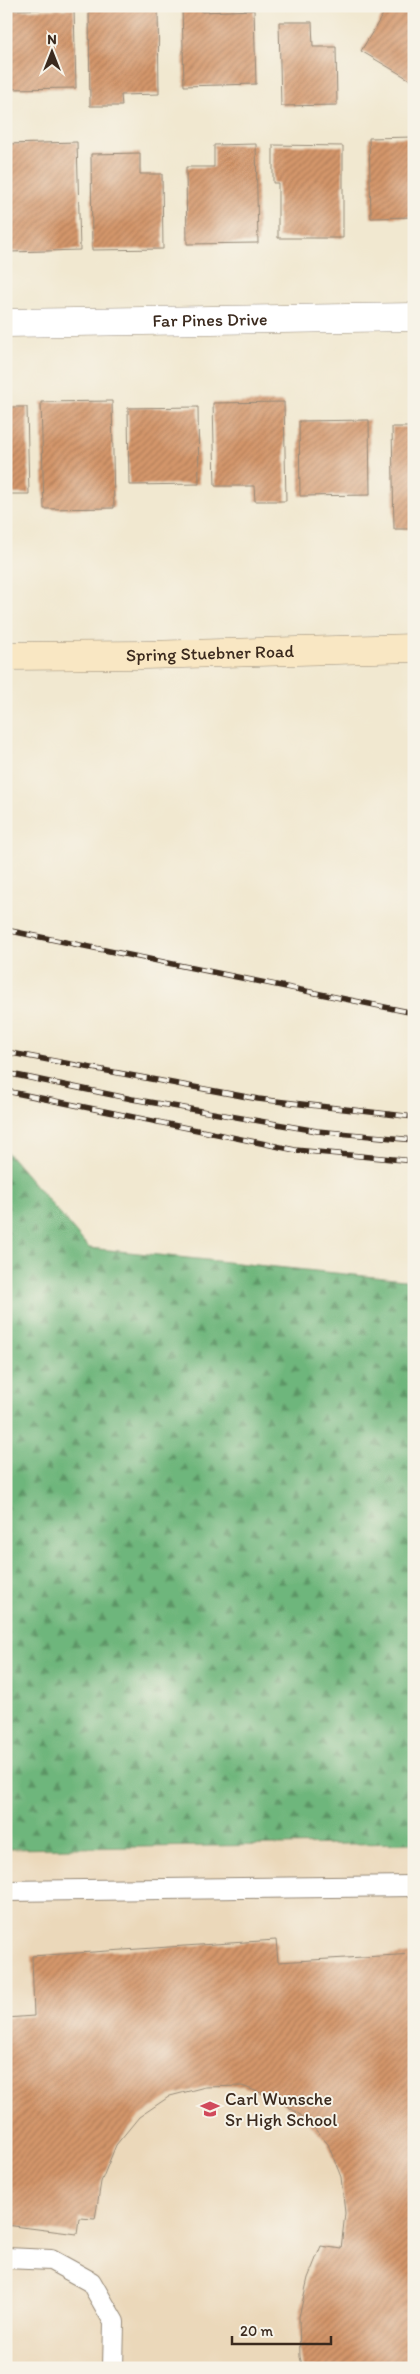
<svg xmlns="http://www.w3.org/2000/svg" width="420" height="2374" viewBox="0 0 420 2374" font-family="Itim,sans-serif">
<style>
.built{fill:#ebd8ba}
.forest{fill:url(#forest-firs);stroke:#54704d}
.building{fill:url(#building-hatch)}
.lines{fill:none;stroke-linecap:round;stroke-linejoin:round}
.service-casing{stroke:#968977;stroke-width:22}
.minor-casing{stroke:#968977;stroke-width:29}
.secondary-casing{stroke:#968977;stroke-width:29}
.service{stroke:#fff;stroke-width:20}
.minor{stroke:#fff;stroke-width:28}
.secondary{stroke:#f9e7c3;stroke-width:28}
.rail-casing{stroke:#3b2a1e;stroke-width:5.5}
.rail{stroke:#f7f3e8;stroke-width:4;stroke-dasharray:11;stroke-linecap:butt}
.labels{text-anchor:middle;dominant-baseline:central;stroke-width:4;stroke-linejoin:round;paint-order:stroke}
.street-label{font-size:18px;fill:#3b2a1e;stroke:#f7f3e8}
.poi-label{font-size:18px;fill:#3b2a1e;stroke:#f7f3e8;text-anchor:start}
</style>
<defs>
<pattern id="forest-firs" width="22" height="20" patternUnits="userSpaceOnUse" patternTransform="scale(1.25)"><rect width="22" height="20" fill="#6eb67c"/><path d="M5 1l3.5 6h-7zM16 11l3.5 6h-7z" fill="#5c9465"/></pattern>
<pattern id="building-hatch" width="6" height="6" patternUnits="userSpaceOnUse" patternTransform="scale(1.25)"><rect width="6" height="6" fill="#d4966b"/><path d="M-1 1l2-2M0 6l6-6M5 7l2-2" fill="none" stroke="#ad7b57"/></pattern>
</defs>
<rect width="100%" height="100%" fill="#f7f3e8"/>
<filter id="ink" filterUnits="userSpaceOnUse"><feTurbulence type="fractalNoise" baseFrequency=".02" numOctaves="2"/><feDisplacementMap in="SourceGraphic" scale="10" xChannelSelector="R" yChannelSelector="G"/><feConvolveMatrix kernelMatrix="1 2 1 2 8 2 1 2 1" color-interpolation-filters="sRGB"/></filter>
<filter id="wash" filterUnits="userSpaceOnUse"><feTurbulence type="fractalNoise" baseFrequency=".0096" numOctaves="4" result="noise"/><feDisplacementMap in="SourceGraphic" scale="20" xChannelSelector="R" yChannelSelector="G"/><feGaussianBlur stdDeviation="1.12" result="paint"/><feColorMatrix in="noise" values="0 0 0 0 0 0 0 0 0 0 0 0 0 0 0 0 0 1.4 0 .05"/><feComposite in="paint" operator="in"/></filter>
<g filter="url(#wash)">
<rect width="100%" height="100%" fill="#f1e8d0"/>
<path class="built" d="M414 1843V2368H6V1849Z"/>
<path class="forest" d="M6 1151 89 1248 414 1281V1843L6 1849Z"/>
<g id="blocks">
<g class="building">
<path d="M89 6H158L159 94 121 95 122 106H90Z"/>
<path d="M182 6H202V12L254 10 256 84 184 86Z"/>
<path d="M388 6H414V82L361 51Z"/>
<path d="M74 9 76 88 6 89V10Z"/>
<path d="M279 22H312L313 47H336L337 105 281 106Z"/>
<path d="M414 137V217L371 218 369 138Z"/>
<path d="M77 142 80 250 10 252 7 144Z"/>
<path d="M256 144 258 243 187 244 186 167H214V145Z"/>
<path d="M273 145 343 146V238H278V183H273Z"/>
<path d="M140 153V174H162L163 249 92 250 91 154Z"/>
<path d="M112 401 114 508 44 509 41 402Z"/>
<path d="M284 402 286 501H255L254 486H215L213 403Z"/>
<path d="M6 407H27L29 494H6Z"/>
<path d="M198 407 199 484 129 485 128 408Z"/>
<path d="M369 420 370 495 300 496 299 421Z"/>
<path d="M392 427H414V529H394Z"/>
<path d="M276 1940 278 1962 414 1954V2368H303L300 2357 299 2317 308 2278 321 2246 341 2249 345 2213 341 2177 328 2144 306 2119 277 2099 242 2086 205 2087 170 2096 139 2117 116 2145 101 2182 95 2219 79 2218 77 2234 6 2225V2018L34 2016 32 1956Z"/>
</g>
</g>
</g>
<g filter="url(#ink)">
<use href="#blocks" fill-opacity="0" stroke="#968977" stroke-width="1"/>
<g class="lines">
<g class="service-casing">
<g id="service">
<path d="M6 1891 414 1886"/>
<path d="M6 2258 51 2260 91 2282 114 2322 113 2368"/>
</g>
</g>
<g class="minor-casing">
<g id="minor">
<path id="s1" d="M6 323 414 317"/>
</g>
</g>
<g class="secondary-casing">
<g id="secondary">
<path id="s2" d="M6 656 144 655 414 648"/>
</g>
</g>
<use href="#service" class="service"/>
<use href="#minor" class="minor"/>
<use href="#secondary" class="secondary"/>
<g class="rail-casing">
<g id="rail">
<path d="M6 930 414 1013"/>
<path d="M6 1052 258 1099 414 1117"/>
<path d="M6 1073 132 1099 317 1131 414 1140"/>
<path d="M6 1091 295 1150 414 1161"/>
</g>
</g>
<use href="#rail" class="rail"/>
</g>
</g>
<defs>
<g id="school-bare" transform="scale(1.5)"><path d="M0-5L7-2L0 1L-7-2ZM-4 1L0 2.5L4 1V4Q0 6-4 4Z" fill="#d1495b" stroke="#f7f3e8" stroke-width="2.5" paint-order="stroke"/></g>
</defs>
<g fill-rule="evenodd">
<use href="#school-bare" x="210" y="2109"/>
</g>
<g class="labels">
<g class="street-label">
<text stroke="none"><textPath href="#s1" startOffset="204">Far Pines Drive</textPath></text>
<text stroke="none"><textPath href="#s2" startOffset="204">Spring Stuebner Road</textPath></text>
</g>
<g class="poi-label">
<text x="225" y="2099">Carl Wunsche<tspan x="225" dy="21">Sr High School</tspan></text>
</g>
</g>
<rect width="420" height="2374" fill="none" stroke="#f7f3e8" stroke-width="25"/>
<g transform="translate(52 52)" stroke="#f7f3e8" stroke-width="4" paint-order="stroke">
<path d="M0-4L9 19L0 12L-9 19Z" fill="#3b2a1e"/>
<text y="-8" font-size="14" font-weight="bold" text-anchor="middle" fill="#3b2a1e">N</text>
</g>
<path d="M232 2336v8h99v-8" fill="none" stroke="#3b2a1e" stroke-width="2.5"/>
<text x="240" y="2336" font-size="15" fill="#3b2a1e" stroke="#f7f3e8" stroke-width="4" paint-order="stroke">20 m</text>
</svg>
